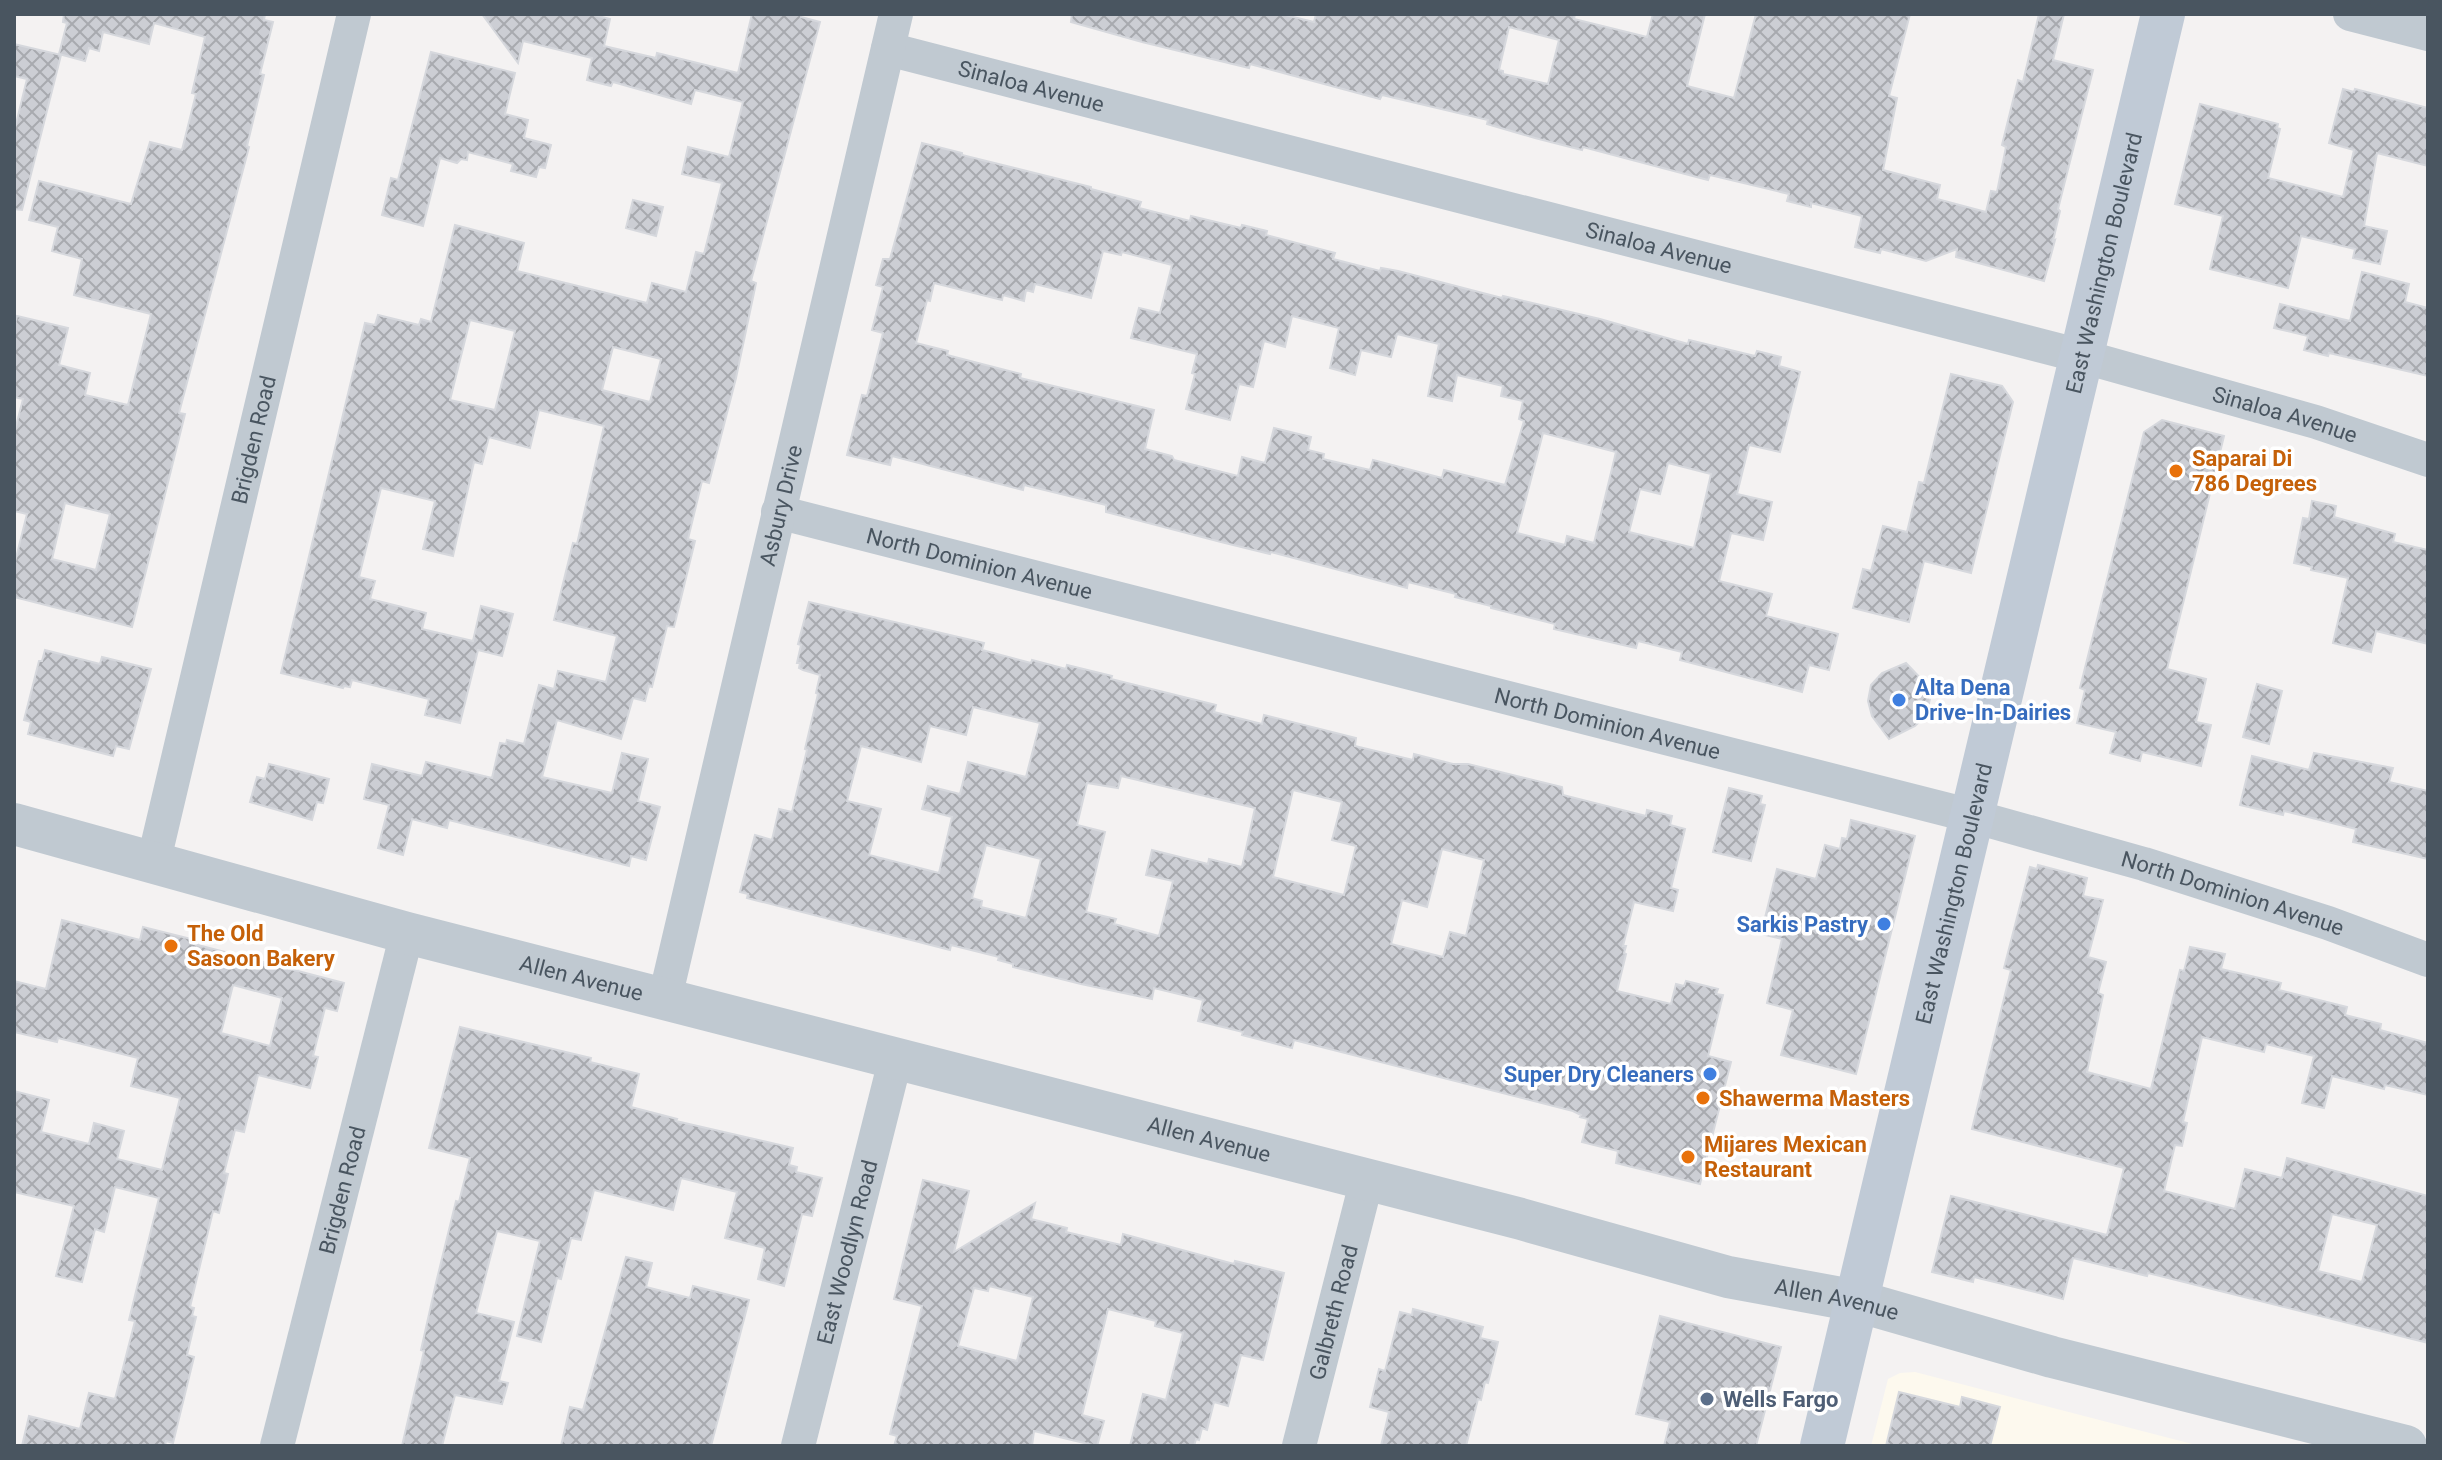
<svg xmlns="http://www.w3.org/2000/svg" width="2442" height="1460" viewBox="0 0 2442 1460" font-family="Roboto,sans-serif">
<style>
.commercial{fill:#fdf9ee}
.building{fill:url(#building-cross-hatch);stroke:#d6d8dd;stroke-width:2;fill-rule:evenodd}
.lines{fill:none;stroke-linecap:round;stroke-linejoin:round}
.minor{stroke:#c0c9d1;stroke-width:34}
.tertiary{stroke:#c0c9d1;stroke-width:42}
.secondary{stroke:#c0cad6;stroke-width:44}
.food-dot{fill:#e8710a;stroke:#fff;stroke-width:3}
.shop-dot{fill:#3f7fe0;stroke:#fff;stroke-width:3}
.service-dot{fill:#5c6f8a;stroke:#fff;stroke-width:3}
.labels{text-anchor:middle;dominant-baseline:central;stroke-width:7;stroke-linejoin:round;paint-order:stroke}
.street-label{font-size:22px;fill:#495560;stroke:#fff}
.food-label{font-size:22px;font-weight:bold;fill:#c56008;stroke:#fff;text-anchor:start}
.shop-label{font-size:22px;font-weight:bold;fill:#366cbe;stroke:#fff;text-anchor:end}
.service-label{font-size:22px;font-weight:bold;fill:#4e5e75;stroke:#fff;text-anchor:start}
</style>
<defs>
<pattern id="building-cross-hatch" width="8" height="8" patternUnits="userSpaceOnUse" patternTransform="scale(2)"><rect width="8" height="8" fill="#ccced4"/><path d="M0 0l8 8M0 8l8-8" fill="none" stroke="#a8aaaf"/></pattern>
</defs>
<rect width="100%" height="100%" fill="#f4f2f2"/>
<path class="commercial" d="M1915 1372 2200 1446H1871L1888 1379 1900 1373Z"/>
<g class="building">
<path d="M64 14H265L264 20 273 22 260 74 264 75 247 146 249 147 179 413 185 414 132 627 14 597V566L27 514 14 511V434L23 399 14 397V328L17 316 68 328 59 365 90 373 85 395 128 405 151 314 74 295 82 259 52 251 58 227 29 220 39 181 131 204 150 142 182 150 196 94 192 93 205 37 154 23 149 44 103 32 99 51 89 48 85 61 59 54 67 23 63 22ZM65 503 110 514 96 570 52 559Z"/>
<path d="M482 14H590L610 19 604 46 656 58 657 53 738 73 752 14H802L801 17 820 22 751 281 756 283 736 378 709 483 702 481 688 539 695 541 674 627 667 626 652 687 649 686 645 701 633 698 621 739 557 720 542 777 612 793 622 753 648 759 638 801 660 807 646 860 631 856 629 866 449 820 447 828 412 819 403 855 378 848 389 805 364 799 372 764 422 776 426 762 492 778 500 743 506 744 507 740 524 744 539 685 554 689 558 671 606 682 617 636 554 620 573 543 577 544 604 426 539 410 530 448 489 437 482 464 474 462 453 556 423 549 435 501 381 488 359 577 375 581 370 599 426 613 422 629 473 641 481 606 513 614 502 656 478 650 460 723 425 715 429 699 352 680 350 687 344 686 343 688 281 673 365 323 375 325 378 315 419 325 421 319 431 322 455 225 524 243 517 271 647 303 652 283 686 292 696 252 704 254 722 183 682 174 688 147 729 157 743 102 695 90 691 104 613 82 611 86 587 80 592 58 523 41 518 63ZM470 320 515 331 495 410 450 400ZM613 347 661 359 650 402 602 390Z"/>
<path d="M1072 14H1281L1314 22 1316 14H1575L1574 19 1647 37 1653 14H1705L1687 86 1734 98 1756 14H1910L1889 96 1897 98 1883 170 1940 185 1937 199 1986 212 1991 191 1997 192 2006 147 2002 145 2018 80 2023 82 2039 14H2064L2053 60 2093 70 2058 209 2060 211 2053 241 2055 240 2044 281 1956 257 1957 249 1926 261 1881 249 1880 253 1855 247 1862 216 1811 203V207L1787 201 1789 194 1710 175 1708 180 1583 147 1582 150 1535 138 1487 124 1488 120 1382 95 1380 99 1250 64 1249 68 1142 42 1071 22ZM1509 27 1559 40 1548 84 1503 74V71L1499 70Z"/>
<path d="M14 44 61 55 22 210 14 209V132L27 79 14 76Z"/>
<path d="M431 52 515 73 505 114 528 120 524 138 551 145 545 168 539 167 536 177 511 171 513 164 468 152 467 160 461 159 457 163 440 158 423 226 382 215 391 178 398 180Z"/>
<path d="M2343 89 2354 92 2355 89 2428 108V166L2377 153 2364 226 2387 231 2380 264 2353 258 2355 249 2301 236 2288 288 2210 269 2223 216 2175 204 2200 104 2278 124 2277 128 2280 129 2268 178 2343 197 2354 150 2329 143Z"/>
<path d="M922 143 962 153V155L1091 187V189L1141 202 1139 208 1190 221 1191 216 1241 228 1242 225 1267 231 1266 235 1335 253 1333 259 1380 271 1381 268 1398 271 1502 298 1503 296 1600 319 1688 344 1689 340 1755 356 1757 351 1781 357 1779 366 1800 372 1780 452 1749 445 1737 494 1772 502 1763 540 1731 533 1719 581 1772 594 1766 616 1838 634 1829 670 1809 665 1802 692 1680 660 1682 652 1638 641 1636 648 1554 629 1555 624 1491 608V606L1455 597 1456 594 1408 582 1407 588 1271 552 1270 554 1221 542 1106 512V505L1102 504 1024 485 1023 490 892 456 890 465 847 455 862 395 867 396 883 333 872 330 883 287 876 285 883 259H890ZM1103 251 1121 255 1122 252 1172 265 1160 313 1139 308 1131 338 1197 354 1192 373 1195 374 1186 409 1230 420 1239 384 1253 387 1264 341 1285 347 1292 316 1339 328 1330 368 1355 375 1361 350 1391 357 1397 334 1439 344 1428 396 1452 401 1457 375 1503 386 1501 396 1523 401 1519 419 1524 421 1505 485 1444 470 1442 478 1373 460 1370 470 1323 459 1324 454 1308 450 1311 437 1274 428 1265 463 1242 457 1238 476 1174 460 1172 456 1145 449 1154 410 1020 378 1021 374 947 355 948 351 916 343 927 300 930 301 934 283 1002 300 1003 295 1024 301 1026 290 1033 292 1035 284 1091 298ZM1543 433 1616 452 1594 543 1567 536 1565 545 1517 533ZM1668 463 1711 474 1694 548 1629 532 1640 489 1660 494Z"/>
<path d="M633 200 663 207 656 236 626 228Z"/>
<path d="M2362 272 2409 284 2405 302 2428 308V376L2329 353 2328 356 2304 350 2308 336 2274 328 2280 304 2350 321Z"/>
<path d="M1951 374 2002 386 2013 402 1971 573 1924 561 1909 622 1853 608 1863 569 1871 571 1883 526 1907 532 1919 482 1924 483Z"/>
<path d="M2162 420 2224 436 2167 669 2206 679 2196 722 2211 725 2201 766 2142 752 2140 761 2110 753 2116 732 2077 723 2085 690 2080 688 2144 432Z"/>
<path d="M2312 501 2336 506 2334 517 2395 534 2393 542 2428 550V644L2376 631 2371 652 2333 643 2348 578 2311 570 2312 567 2294 563 2303 518 2309 519Z"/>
<path d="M809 602 984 643 982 650 1031 663 1032 660 1066 669 1067 665 1112 676 1111 679 1216 705 1214 712 1262 724 1264 715 1356 738 1355 746 1413 760 1414 754 1453 764H1468L1562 787 1563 795 1646 816 1647 810 1672 816 1670 825 1685 829 1671 888 1678 890 1673 911 1634 902 1623 946H1626L1624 953 1626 954 1617 991 1671 1004 1676 984 1684 986 1686 981 1718 989 1716 994 1723 995 1708 1056 1731 1062 1700 1184 1616 1163 1618 1151 1582 1142 1588 1119 1580 1117 1581 1115 1573 1111 1294 1040 1292 1048 1242 1035 1243 1032 1198 1021 1203 1000 1154 988 1152 999 1081 984 1013 967V964L998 960 999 957 951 945 950 950 747 898 748 894 740 892 755 835 772 840 779 809 792 812 807 750 805 749 818 694 816 693 820 675 803 670 799 668 800 663H797L801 645 798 644ZM973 707 1040 723 1026 777 968 762 960 794 928 786 922 809 952 817 939 873 869 855 881 809 847 801 861 746 921 762 930 726 966 735ZM1121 776 1255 808 1242 867 1209 859 1208 864 1152 850 1146 875 1173 881 1159 936 1114 924 1116 919 1086 912 1105 832 1077 825 1087 783 1118 788ZM1293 790 1342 802 1332 840 1356 846 1344 895 1273 877ZM986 845 1041 859 1026 918 981 907 982 901 972 898ZM1442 849 1484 860 1466 936 1450 932 1443 957 1391 944 1402 900 1427 907Z"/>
<path d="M45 650 100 664 102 657 151 669 129 749 116 746 113 756 28 734 31 722 24 720 39 661H42Z"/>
<path d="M1906 663 1926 684 1930 699 1926 715 1915 726 1889 739 1872 716 1868 701 1871 685 1882 673Z"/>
<path d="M2257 684 2282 691 2269 744 2243 737Z"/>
<path d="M2314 753 2393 768 2389 782 2428 791V859L2353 842 2356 829 2284 811 2283 815 2240 805 2252 756 2309 770Z"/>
<path d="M269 764 329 779 323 803 317 802 312 820 250 802 257 777 265 779Z"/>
<path d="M1729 788 1762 796 1760 804 1765 805 1751 861 1713 852Z"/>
<path d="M1851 820 1915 836 1856 1074 1781 1055 1793 1010 1767 1003 1782 939 1761 934 1777 869 1816 879 1825 845 1840 849 1842 838 1847 839Z"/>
<path d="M2038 865 2087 878 2083 896 2103 900 2088 957 2106 962 2098 993 2103 995 2087 1072 2151 1089 2180 970 2184 971 2190 947 2225 954 2221 969 2281 983 2279 990 2347 1007 2345 1015 2381 1024 2380 1030 2428 1043V1095L2385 1085 2384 1089 2332 1076 2324 1108 2302 1103 2314 1056 2266 1044 2264 1052 2202 1037 2183 1122 2187 1123 2182 1146 2175 1145 2164 1191 2235 1209 2245 1169 2282 1178 2287 1158 2428 1196V1343L2148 1273 2147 1276 2073 1258 2063 1299 1974 1277 1973 1282 1932 1272 1951 1196 2107 1235 2124 1168 1972 1129 2011 970 2004 968 2030 867 2037 869ZM2332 1214 2377 1225 2362 1282 2318 1271Z"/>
<path d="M62 920 140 940 143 927 195 940 194 944 344 983 337 1011 325 1008 313 1056 318 1057 310 1088 258 1075 244 1132 235 1130 224 1173 228 1174 219 1213 213 1211 190 1307 194 1308 192 1316 196 1317 187 1355 194 1357 173 1443 166 1441 165 1446H22L29 1416 80 1429 89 1393 115 1399 135 1321 129 1320 159 1198 115 1187 104 1232 95 1229 82 1282 56 1276 74 1206 14 1192V1091L49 1100 41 1132 89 1144 94 1123 124 1131 117 1159 162 1170 180 1098 131 1086 138 1058 58 1038 57 1042 14 1032V981L46 989ZM233 985 282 998 270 1046 221 1033Z"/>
<path d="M460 1027 591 1058 590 1062 639 1074 631 1107 677 1119 676 1121 793 1148 789 1165 797 1167 796 1172 822 1178 812 1216 802 1214 784 1286 758 1279 765 1248 725 1238 737 1192 681 1178 673 1210 594 1190 581 1240 571 1238 561 1279 557 1278 541 1342 517 1336 540 1241 497 1231 476 1313 514 1322 499 1381 508 1383 502 1404 455 1395 442 1446H402L424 1351 421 1350 436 1283 456 1201 459 1202 470 1158 429 1148Z"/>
<path d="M923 1180 969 1191 954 1252 1035 1203 1031 1219 1067 1228 1066 1232 1121 1245 1123 1234 1234 1264 1235 1261 1284 1273 1263 1360 1241 1355 1228 1406 1214 1402 1207 1430 1202 1428 1199 1440 1196 1439 1194 1446H1130L1143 1394 1166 1400 1183 1333 1155 1326 1156 1321 1108 1309 1082 1415 1104 1421 1097 1446 1034 1431 1032 1446H894L897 1436 890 1434 922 1306 894 1299ZM989 1286 1033 1297 1017 1361 958 1346 974 1288 988 1291Z"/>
<path d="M626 1257 652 1263 646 1287 690 1298 693 1286 749 1300 711 1446H561L570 1407 583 1410Z"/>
<path d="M1413 1309 1483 1327 1480 1338 1498 1342 1488 1383 1485 1382 1481 1400 1478 1399 1466 1446H1381L1389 1412 1370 1407 1379 1369 1385 1371 1400 1312 1412 1315Z"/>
<path d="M1660 1316 1781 1347 1756 1446H1664L1670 1422 1636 1414Z"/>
<path d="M1899 1392 1960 1407 1962 1397 2000 1407 1990 1446H1886Z"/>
</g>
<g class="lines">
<g class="minor">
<path d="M2350 14 2428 34"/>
<path id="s1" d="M888 49 2081 356 2316 422 2428 460"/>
<path id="s2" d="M778 512 1972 816 2144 864 2328 923 2428 960"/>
<path id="s3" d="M153 864 354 14"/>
<path id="s4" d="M665 998 896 14"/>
<path id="s5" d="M277 1446 407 933"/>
<path id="s6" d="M798 1446 896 1057"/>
<path id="s7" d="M1299 1446 1367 1179"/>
</g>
<path class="tertiary" id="s8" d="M14 824 407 933 1521 1219 1728 1277 1857 1301 2052 1357 2406 1446"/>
<path class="secondary" id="s9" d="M1822 1446 2163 14"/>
</g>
<g class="food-dot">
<circle cx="2176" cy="471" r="8"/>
<circle cx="171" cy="946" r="8"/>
<circle cx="1703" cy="1098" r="8"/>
<circle cx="1688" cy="1157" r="8"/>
</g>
<g class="shop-dot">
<circle cx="1899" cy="700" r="8"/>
<circle cx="1884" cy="924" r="8"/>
<circle cx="1710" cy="1074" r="8"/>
</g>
<circle class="service-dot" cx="1707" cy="1399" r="8"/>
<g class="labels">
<g class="street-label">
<text stroke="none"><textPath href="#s1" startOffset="148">Sinaloa Avenue</textPath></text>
<text stroke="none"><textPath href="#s1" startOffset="796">Sinaloa Avenue</textPath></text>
<text stroke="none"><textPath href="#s9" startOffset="1216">East Washington Boulevard</textPath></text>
<text stroke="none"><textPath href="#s1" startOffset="1444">Sinaloa Avenue</textPath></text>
<text stroke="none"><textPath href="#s3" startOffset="436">Brigden Road</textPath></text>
<text stroke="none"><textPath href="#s4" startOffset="506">Asbury Drive</textPath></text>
<text stroke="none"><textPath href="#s2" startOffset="208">North Dominion Avenue</textPath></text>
<text stroke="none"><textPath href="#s2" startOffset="856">North Dominion Avenue</textPath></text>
<text stroke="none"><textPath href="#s2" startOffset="1504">North Dominion Avenue</textPath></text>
<text stroke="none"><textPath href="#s9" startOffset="568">East Washington Boulevard</textPath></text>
<text stroke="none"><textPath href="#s8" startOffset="588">Allen Avenue</textPath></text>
<text stroke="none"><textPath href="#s8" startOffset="1236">Allen Avenue</textPath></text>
<text stroke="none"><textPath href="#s5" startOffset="264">Brigden Road</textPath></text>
<text stroke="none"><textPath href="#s6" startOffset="200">East Woodlyn Road</textPath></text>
<text stroke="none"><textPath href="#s8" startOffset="1884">Allen Avenue</textPath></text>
<text stroke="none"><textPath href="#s7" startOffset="138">Galbreth Road</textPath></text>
</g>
<g class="food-label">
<text x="2192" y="458">Saparai Di<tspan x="2192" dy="25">786 Degrees</tspan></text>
<text x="187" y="933">The Old<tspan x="187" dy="25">Sasoon Bakery</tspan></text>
<text x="1719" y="1098">Shawerma Masters</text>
<text x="1704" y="1144">Mijares Mexican<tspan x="1704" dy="25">Restaurant</tspan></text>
</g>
<g class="shop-label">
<text x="1915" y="687" text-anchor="start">Alta Dena<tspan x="1915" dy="25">Drive-In-Dairies</tspan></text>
<text x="1868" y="924">Sarkis Pastry</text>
<text x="1694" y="1074">Super Dry Cleaners</text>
</g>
<g class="service-label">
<text x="1723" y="1399">Wells Fargo</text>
</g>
</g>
<rect width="2442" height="1460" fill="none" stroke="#495560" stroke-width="32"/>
</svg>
